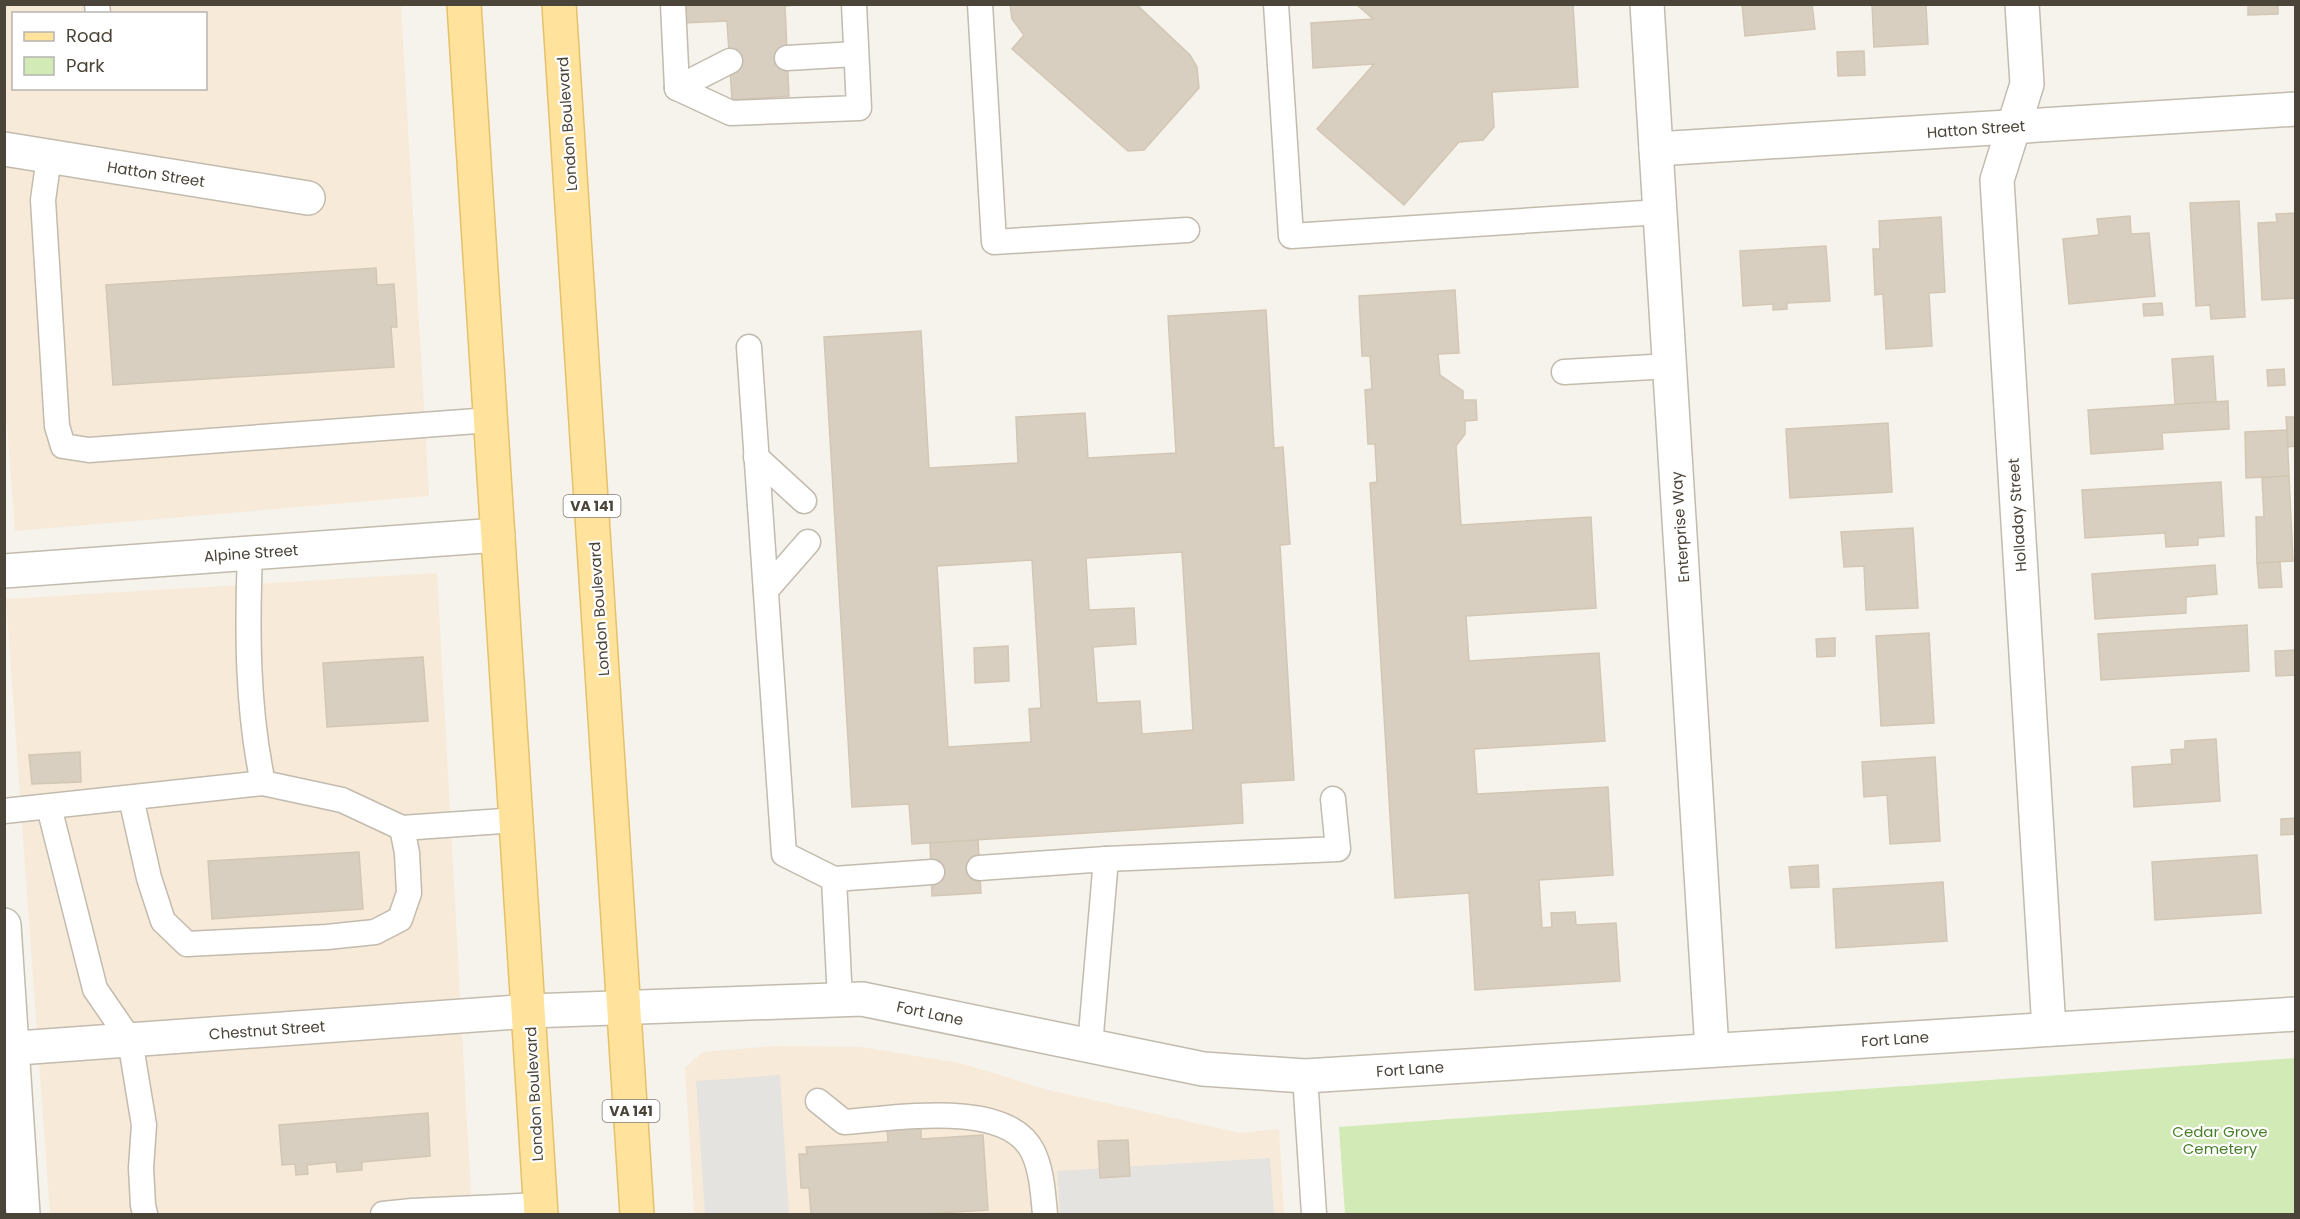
<svg xmlns="http://www.w3.org/2000/svg" width="2300" height="1219" viewBox="0 0 2300 1219" font-family="Poppins,sans-serif">
<style>
.commercial{fill:#f7ead8;fill-rule:evenodd}
.green{fill:#d2eab5}
.parking{fill:#e5e3e0}
.building{fill:#d8cfc1;stroke:#d3c7b4;stroke-width:1.5;fill-rule:evenodd}
.lines{fill:none;stroke-linecap:round;stroke-linejoin:round}
.service-casing{stroke:#c2bbae;stroke-width:27}
.minor-casing{stroke:#c2bbae;stroke-width:36}
.primary-casing{stroke:#e6c16a;stroke-width:36}
.service{stroke:#fff;stroke-width:24}
.minor{stroke:#fff;stroke-width:33}
.primary{stroke:#ffe39c;stroke-width:33}
.labels{text-anchor:middle;dominant-baseline:central;stroke-width:4.5;stroke-linejoin:round;paint-order:stroke}
.shield{fill:#fff;stroke:#817c74;stroke-width:1.5}
.shield-label{font-size:14px;font-weight:bold;fill:#4b4439}
.street-label{font-size:15px;fill:#4b4439;stroke:#fff}
.park-label{font-size:15px;fill:#4a7f2a;stroke:#fff}
</style>
<rect width="100%" height="100%" fill="#f6f3ec"/>
<g class="commercial">
<path d="M4 5H401L429 496 15 531 4 386ZM14 14H206V88H14Z"/>
<path d="M437 573 472 1214H50L6 599Z"/>
<path d="M776 1046 861 1047 960 1063 1048 1090 1240 1133 1279 1129 1284 1214H694L685 1068 703 1052Z"/>
</g>
<path class="green" d="M2295 1058V1214H1345L1339 1127Z"/>
<g class="parking">
<path d="M780 1075 789 1214H705L696 1081Z"/>
<path d="M1270 1158 1274 1214H1060L1057 1171Z"/>
</g>
<g class="building">
<path d="M683 4H807L785 6 789 96 732 100 727 21 684 23Z"/>
<path d="M1010 4H1136L1190 55 1197 67 1199 88 1144 150 1128 151 1012 49 1024 35 1012 19Z"/>
<path d="M1356 4H1573L1578 87 1492 92 1494 127 1483 140 1459 142 1404 205 1317 129 1374 64 1313 68 1311 23 1373 19Z"/>
<path d="M1742 4H1812L1815 29 1745 36Z"/>
<path d="M1872 4H1926L1928 44 1874 47Z"/>
<path d="M2248 4H2278V14L2248 15Z"/>
<path d="M1864 51 1865 75 1838 76 1837 52Z"/>
<path d="M2239 201 2245 317 2211 319 2210 305 2196 306 2190 203Z"/>
<path d="M2296 213V298L2262 300 2258 223 2277 222 2276 214Z"/>
<path d="M2130 216 2131 234 2149 233 2155 296 2069 304 2063 239 2099 235 2097 219Z"/>
<path d="M1941 217 1945 292 1929 293 1932 346 1886 349 1883 294 1875 295 1873 249H1880L1879 221Z"/>
<path d="M1826 246 1830 301 1787 303V309L1773 310V304L1743 306 1740 251Z"/>
<path d="M376 268 377 285 394 284 397 327H391L394 367 113 385 106 285Z"/>
<path d="M1455 290 1459 353 1438 354 1440 375 1463 391V400H1476L1477 420 1465 421V434L1456 446 1461 525 1591 517 1596 608 1466 616 1469 661 1599 653 1605 741 1474 749 1477 794 1608 787 1613 875 1539 880 1542 928 1552 927 1551 913 1575 912 1576 925 1616 923 1620 981 1475 990 1469 893 1395 898 1370 483 1377 482 1375 444H1368L1365 390 1372 389 1370 356H1362L1359 296Z"/>
<path d="M2162 303 2163 315 2144 316 2143 304Z"/>
<path d="M1266 310 1274 448 1283 447 1290 544 1280 545 1294 780 1241 783 1243 823 912 844 909 804 852 807 824 337 921 331 929 468 1018 463 1016 417 1085 413 1088 458 1176 453 1168 316ZM1182 552 1193 730 1142 734 1140 701 1097 703 1093 647 1136 644 1134 608 1089 610 1086 558ZM1032 560 1041 708 1029 709 1031 742 948 747 937 566Z"/>
<path d="M2213 356 2216 402 2175 404 2172 359Z"/>
<path d="M2284 369 2285 385 2268 386 2267 370Z"/>
<path d="M2228 401 2229 429 2162 433 2163 449 2091 454 2088 410Z"/>
<path d="M2286 417H2296V446L2288 447Z"/>
<path d="M1888 423 1892 492 1790 498 1786 429Z"/>
<path d="M2287 430 2289 476 2246 478 2245 432Z"/>
<path d="M2289 476 2293 561 2257 563 2256 517H2264L2262 478Z"/>
<path d="M2221 482 2224 536 2198 538V545L2166 547 2165 533 2085 538 2082 490Z"/>
<path d="M1913 528 1918 608 1866 610 1864 566 1844 567 1841 532Z"/>
<path d="M2280 562 2282 587 2259 588 2257 563Z"/>
<path d="M2215 565 2217 594 2186 597V613L2095 619 2092 574Z"/>
<path d="M2247 625 2249 671 2101 680 2098 634Z"/>
<path d="M1929 633 1934 723 1881 726 1876 636Z"/>
<path d="M1835 638V656L1817 657 1816 639Z"/>
<path d="M1008 646 1009 681 975 683 974 648Z"/>
<path d="M2296 650V675L2276 676 2275 651Z"/>
<path d="M423 657 428 721 327 727 323 663Z"/>
<path d="M2216 739 2220 801 2134 807 2132 767 2172 764 2171 750 2185 749V741Z"/>
<path d="M80 752 81 782 32 784 29 755Z"/>
<path d="M1935 757 1940 841 1890 844 1887 795 1864 797 1862 762Z"/>
<path d="M2296 818V834L2281 835V819Z"/>
<path d="M978 840 981 893 932 896 930 843Z"/>
<path d="M359 852 363 909 212 919 208 861Z"/>
<path d="M2257 855 2261 913 2155 920 2152 862Z"/>
<path d="M1818 865 1819 887 1791 888 1789 867Z"/>
<path d="M1943 882 1947 941 1836 948 1833 889Z"/>
<path d="M428 1113 430 1156 362 1162V1170L337 1172 336 1162 307 1165 308 1174 296 1175 295 1164 282 1165 279 1125Z"/>
<path d="M921 1125V1139L983 1135 988 1210 921 1214H811L809 1188H801L799 1154H807L806 1147 888 1142 887 1127Z"/>
<path d="M1128 1140 1130 1176 1100 1178 1098 1141Z"/>
</g>
<g class="lines">
<g class="service-casing">
<g id="service">
<path d="M97 4 98 14"/>
<path d="M673 4 677 88"/>
<path d="M980 4 994 242 1187 230"/>
<path d="M1276 4 1291 236 1660 212"/>
<path d="M787 58 856 54"/>
<path d="M677 88 731 113 859 108 854 4"/>
<path d="M677 88 730 61"/>
<path d="M49 157 43 200 57 426 63 446 89 450 490 420"/>
<path d="M749 347 784 854 834 879"/>
<path d="M1564 372 1670 366"/>
<path d="M756 457 804 501"/>
<path d="M250 553C247 630 247 708 263 783L342 800 402 828 517 820"/>
<path d="M766 590 808 542"/>
<path d="M131 798 149 878 163 921 187 944 327 937 375 932 400 919 409 893 407 853 402 828"/>
<path d="M49 807 95 989 130 1040 144 1125 141 1168 143 1205 145 1214"/>
<path d="M4 811 263 783"/>
<path d="M1106 859 1338 849 1333 799"/>
<path d="M979 868 1106 859 1090 1046"/>
<path d="M840 1000 834 879 932 872"/>
<path d="M1305 1076 1314 1214"/>
<path d="M818 1101 844 1122C893 1119 1007 1098 1033 1152 1042 1171 1043 1194 1045 1214"/>
<path d="M383 1214 412 1211 541 1205"/>
</g>
</g>
<g class="minor-casing">
<g id="minor">
<path d="M1647 4 1712 1050"/>
<path d="M2022 4 2027 84 1997 180 2049 1029"/>
<path d="M4 149 308 198"/>
<path d="M1656 149 2296 109"/>
<path d="M4 571 498 535"/>
<path d="M4 925 23 1214"/>
<path d="M4 1049 530 1011 862 999 1203 1069 1305 1076 2296 1014"/>
</g>
</g>
<g class="primary-casing">
<g id="primary">
<path d="M464 4 541 1214"/>
<path d="M559 4 637 1214"/>
</g>
</g>
<use href="#service" class="service"/>
<use href="#minor" class="minor"/>
<use href="#primary" class="primary"/>
</g>
<g class="labels">
<g class="shield">
<rect x="563.5" y="495" width="57" height="22" rx="4.5"/>
<rect x="602.5" y="1100" width="57" height="22" rx="4.5"/>
</g>
<g class="shield-label">
<text x="592" y="506">VA 141</text>
<text x="631" y="1111">VA 141</text>
</g>
<g class="street-label">
<text transform="translate(567 124) rotate(-94)">London Boulevard</text>
<text transform="translate(1976 129) rotate(-4)">Hatton Street</text>
<text transform="translate(156 174) rotate(9)">Hatton Street</text>
<text transform="translate(2017 515) rotate(-94)">Holladay Street</text>
<text transform="translate(1680 527) rotate(-94)">Enterprise Way</text>
<text transform="translate(251 553) rotate(-4)">Alpine Street</text>
<text transform="translate(599 609) rotate(-94)">London Boulevard</text>
<text transform="translate(930 1013) rotate(12)">Fort Lane</text>
<text transform="translate(267 1030) rotate(-4)">Chestnut Street</text>
<text transform="translate(1895 1039) rotate(-4)">Fort Lane</text>
<text transform="translate(1410 1069) rotate(-4)">Fort Lane</text>
<text transform="translate(534 1094) rotate(-93)">London Boulevard</text>
</g>
<g class="park-label">
<text x="2220" y="1131">Cedar Grove<tspan x="2220" dy="17">Cemetery</tspan></text>
</g>
</g>
<rect width="2300" height="1219" fill="none" stroke="#4b4439" stroke-width="12"/>
<rect x="12" y="12" width="195" height="78" fill="#ffffff" stroke="#b7b4b0" stroke-width="1.5"/>
<rect x="24" y="32" width="30" height="9" fill="#ffe39c" stroke="#b7b4b0" stroke-width="1.5"/>
<text x="66" y="42" font-size="18" fill="#4b4439">Road</text>
<rect x="24" y="57" width="30" height="18" fill="#d2eab5" stroke="#b7b4b0" stroke-width="1.5"/>
<text x="66" y="72" font-size="18" fill="#4b4439">Park</text>
</svg>
